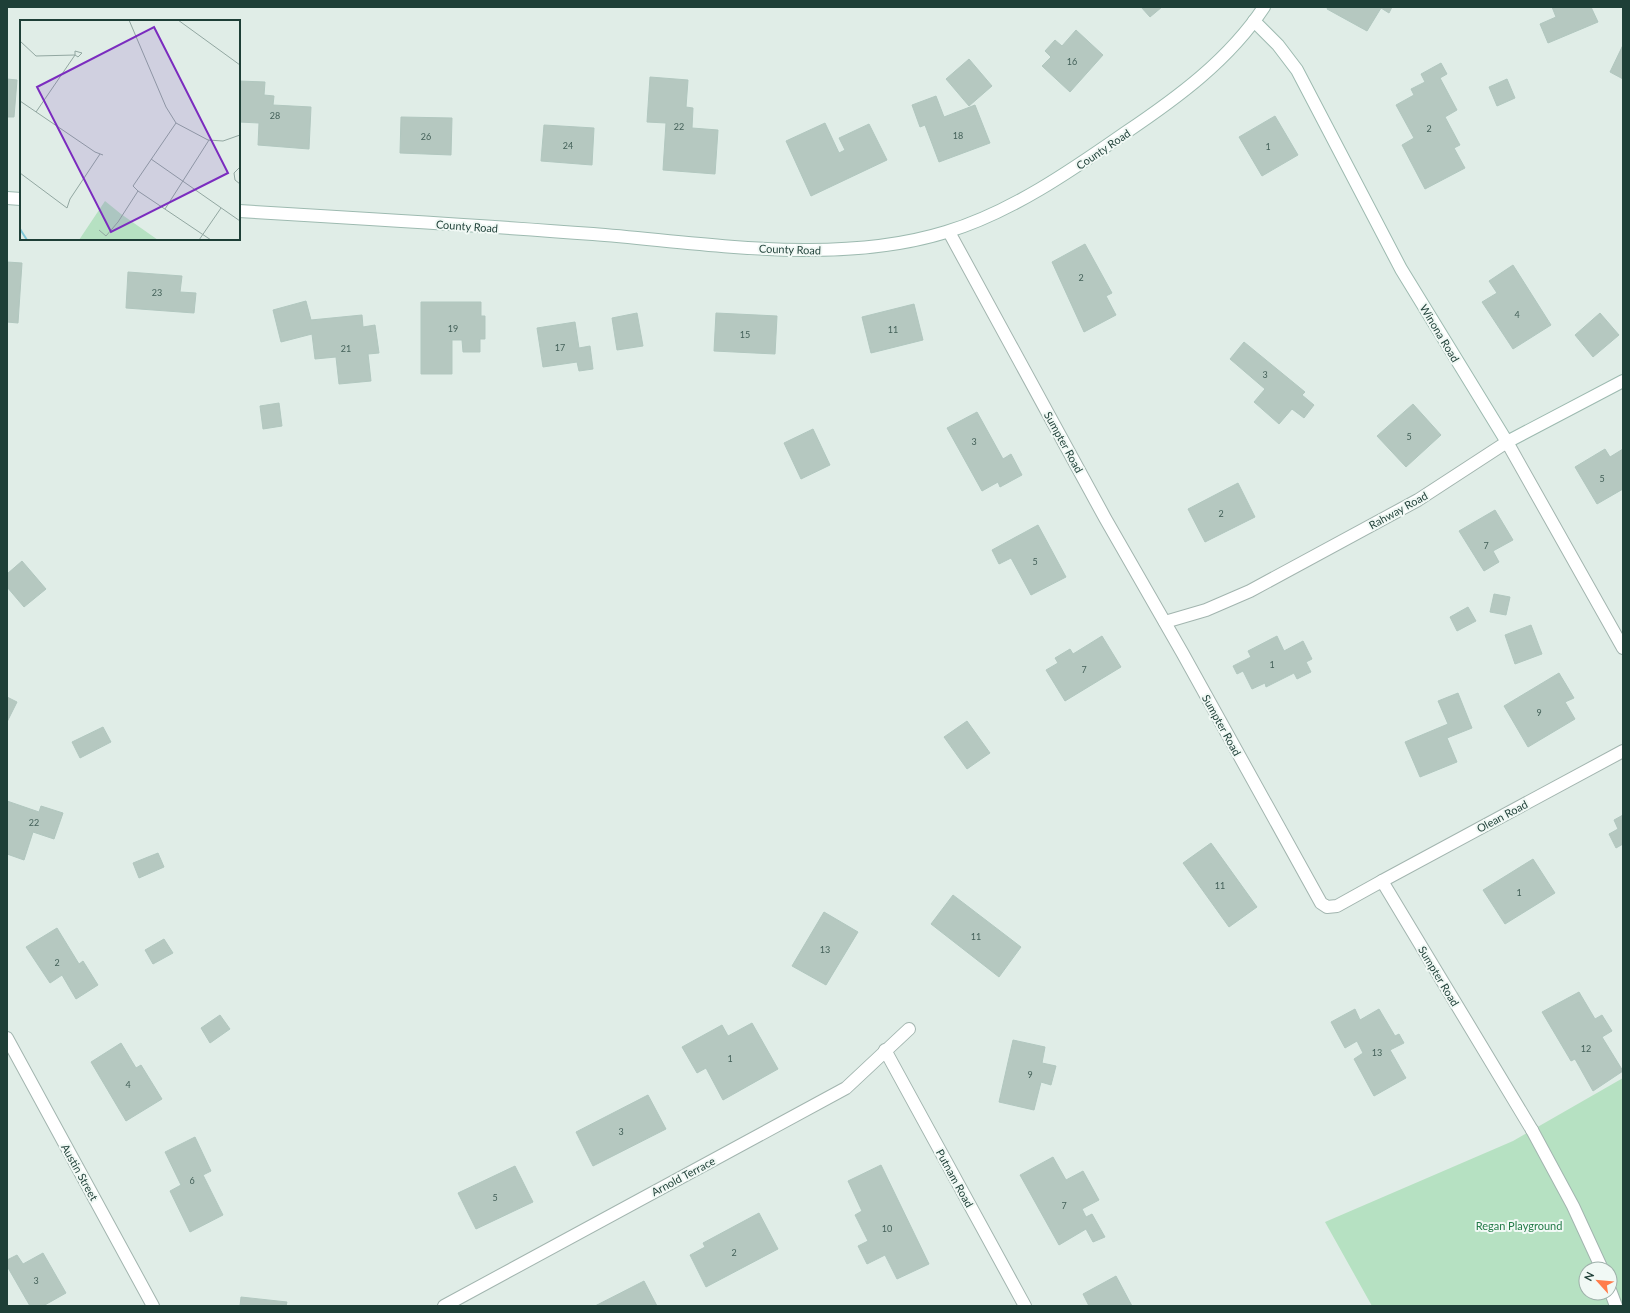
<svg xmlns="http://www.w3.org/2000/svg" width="1630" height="1313" viewBox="0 0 1630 1313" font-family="Lato,sans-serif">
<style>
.green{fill:#b6e1c2;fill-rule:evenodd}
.building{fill:#b5c8c0;stroke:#b1c7bf}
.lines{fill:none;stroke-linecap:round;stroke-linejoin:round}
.lane-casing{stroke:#a2b5af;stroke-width:14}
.street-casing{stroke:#a2b5af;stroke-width:14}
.secondary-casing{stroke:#9dbab0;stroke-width:14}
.lane{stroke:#fff;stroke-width:12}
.street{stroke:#fff;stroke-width:12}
.secondary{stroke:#fff;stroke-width:12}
.labels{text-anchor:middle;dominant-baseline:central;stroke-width:4;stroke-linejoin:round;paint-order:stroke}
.number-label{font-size:9px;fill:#446159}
.street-label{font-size:11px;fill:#1e3f37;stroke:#f1f9f5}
.park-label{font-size:11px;fill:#247b48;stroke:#f1f9f5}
.inset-river{fill:none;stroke:#81c9d9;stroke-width:2}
.inset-road{fill:none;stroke:#92a7a1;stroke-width:1}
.view{fill:#7b2cbf;fill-opacity:0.15;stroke:#7b2cbf;stroke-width:2}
.inset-edge{fill:none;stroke:#1e3f37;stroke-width:2}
</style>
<rect width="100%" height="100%" fill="#e0ede7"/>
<path class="green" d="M1623 1078V1306H1372L1325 1222 1513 1141ZM1586 1269H1610V1293H1586Z"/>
<g class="building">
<path d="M1141 7H1162L1150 17Z"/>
<path d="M1328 7H1392L1389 13 1381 8 1367 31 1327 9Z"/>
<path d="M1552 7H1591L1598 22 1548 43 1540 24 1556 17Z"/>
<path d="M1076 30 1103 55 1070 92 1042 66 1051 57 1045 51 1055 40 1062 46Z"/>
<path d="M1623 45V79L1610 72Z"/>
<path d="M969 59 992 86 969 106 946 79Z"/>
<path d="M1441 63 1447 74 1440 78 1457 110 1445 117 1460 145 1454 148 1465 168 1425 189 1402 145 1414 138 1396 105 1414 95 1411 89 1425 82 1421 74Z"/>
<path d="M650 77 688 80 686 107 693 108 692 128 718 130 715 174 663 170 666 123 647 122Z"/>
<path d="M7 79 17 80 14 117H7Z"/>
<path d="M1507 79 1515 98 1497 106 1489 87Z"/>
<path d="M239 81 265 82 264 95 274 96 273 105 311 107 309 149 258 145 259 123 239 122Z"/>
<path d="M936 96 944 117 975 105 990 143 939 162 925 125 920 127 912 105Z"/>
<path d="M1275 116 1298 155 1262 176 1239 137Z"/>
<path d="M401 117 452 118 451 155 400 153Z"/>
<path d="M825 123 839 153 845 150 839 138 869 124 887 160 811 196 786 141Z"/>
<path d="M544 125 594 128 592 165 541 161Z"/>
<path d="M1085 244 1112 293 1106 296 1116 315 1084 332 1052 262Z"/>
<path d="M7 262 22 263 18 323 7 322Z"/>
<path d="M1513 265 1551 325 1513 349 1482 302 1497 293 1489 281Z"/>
<path d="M128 272 182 276 180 292 196 293 194 313 126 308Z"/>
<path d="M306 301 311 320 362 315 363 327 375 325 379 353 368 354 371 381 339 384 336 357 315 359 312 334 281 342 273 310Z"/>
<path d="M421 302H481V316H485V339H480V352H463L462 340H452V374H421Z"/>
<path d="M914 304 923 340 871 353 862 317Z"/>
<path d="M637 313 643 346 617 350 612 318Z"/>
<path d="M716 313 777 316 775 354 714 351Z"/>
<path d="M1600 313 1619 335 1593 357 1575 335Z"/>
<path d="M575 322 579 348 590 346 593 369 579 371 577 362 543 367 537 328Z"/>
<path d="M1244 342 1305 392 1302 395 1314 405 1304 418 1292 409 1279 424 1254 402 1265 389 1230 359Z"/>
<path d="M279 403 282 426 263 429 260 406Z"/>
<path d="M1413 404 1441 435 1406 467 1377 436Z"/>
<path d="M977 412 1003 459 1011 454 1022 475 1000 487 998 482 982 491 947 428Z"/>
<path d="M813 429 830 465 801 479 784 443Z"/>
<path d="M1605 449 1610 457 1623 449V489L1597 504 1575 467Z"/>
<path d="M1238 483 1255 517 1205 542 1188 509Z"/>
<path d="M1495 510 1513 540 1493 551 1499 562 1484 571 1459 531Z"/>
<path d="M1038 525 1066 577 1031 595 1011 558 999 564 992 550Z"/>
<path d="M22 561 46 589 24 607 7 587V574Z"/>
<path d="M1494 594 1510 597 1506 615 1490 612Z"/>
<path d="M1468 607 1476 621 1457 631 1450 617Z"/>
<path d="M1531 625 1542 654 1515 664 1505 635Z"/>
<path d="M1102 636 1121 667 1065 701 1046 670 1058 663 1055 658 1070 649 1073 654Z"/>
<path d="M1277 636 1284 651 1303 641 1312 659 1306 662 1311 672 1297 679 1294 673 1266 687 1265 683 1252 689 1243 671 1237 674 1233 666 1251 657 1248 651Z"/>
<path d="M1559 673 1574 698 1565 702 1575 719 1528 747 1504 706Z"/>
<path d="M1458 693 1472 728 1447 738 1457 762 1420 777 1405 742 1448 724 1438 701Z"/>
<path d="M7 697 17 702 7 722Z"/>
<path d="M967 721 990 753 967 769 944 737Z"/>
<path d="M103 727 111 742 80 758 72 742Z"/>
<path d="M7 801 39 812 41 806 63 813 54 839 33 832 24 860 7 854Z"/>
<path d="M1623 815V844L1616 848 1609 834 1618 829 1614 820Z"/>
<path d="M1211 843 1257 907 1229 927 1183 863Z"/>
<path d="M158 853 164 867 139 878 133 863Z"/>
<path d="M1533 859 1555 893 1505 924 1483 890Z"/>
<path d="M953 895 1021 947 999 977 931 924Z"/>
<path d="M824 912 858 932 826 985 792 966Z"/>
<path d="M57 928 79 964 83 961 98 985 76 999 62 975 50 983 26 947Z"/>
<path d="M164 939 173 953 153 964 145 950Z"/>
<path d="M1579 992 1595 1019 1602 1015 1612 1031 1602 1037 1623 1071 1593 1091 1575 1059 1571 1061 1542 1012Z"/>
<path d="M1355 1009 1360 1020 1379 1009 1395 1036 1399 1034 1404 1043 1390 1050 1406 1078 1374 1096 1354 1059 1363 1053 1357 1041 1345 1048 1331 1022Z"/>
<path d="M220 1015 230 1029 210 1043 201 1028Z"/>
<path d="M752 1023 778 1069 723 1100 706 1068 697 1073 682 1047 722 1025 728 1036Z"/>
<path d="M1013 1040 1045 1047 1042 1063 1056 1066 1051 1085 1041 1082 1034 1110 999 1102Z"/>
<path d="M121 1043 136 1068 141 1065 162 1099 126 1121 91 1062Z"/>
<path d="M648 1095 666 1129 593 1166 576 1132Z"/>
<path d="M195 1137 211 1171 203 1175 223 1215 190 1232 170 1191 181 1185 165 1152Z"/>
<path d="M1053 1157 1066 1180 1083 1171 1099 1200 1082 1209 1086 1217 1092 1214 1105 1237 1093 1242 1086 1229 1059 1245 1020 1175Z"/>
<path d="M881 1165 929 1264 897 1279 885 1255 867 1264 858 1246 868 1241 855 1215 862 1211 848 1181Z"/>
<path d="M515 1166 533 1202 476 1229 458 1193Z"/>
<path d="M759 1213 778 1249 706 1287 690 1255 705 1247 703 1243Z"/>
<path d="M43 1253 66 1293 43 1306H30L7 1266V1260L17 1255 23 1264Z"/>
<path d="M1116 1276 1132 1306H1089L1083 1294Z"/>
<path d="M644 1281 657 1306H595Z"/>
<path d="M241 1297 287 1302 286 1306H240Z"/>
</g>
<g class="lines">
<g class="lane-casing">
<g id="lane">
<path d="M1532 1130 1573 1206 1602 1269"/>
<path d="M1610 1290 1616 1306"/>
</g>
</g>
<g class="street-casing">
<g id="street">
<path d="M949 232 1105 518 1183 654 1321 903 1327 907 1337 906 1382 881 1532 1130"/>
<path d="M1165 622 1206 610 1250 591 1418 500 1507 442 1623 648"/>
<path d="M1382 881 1623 751"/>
<path d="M7 1038 153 1306"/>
<path d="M885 1050 1025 1306"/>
<path d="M444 1306 846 1088 909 1029"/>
</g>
</g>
<g class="secondary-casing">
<g id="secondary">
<path d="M1254 21 1278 45 1297 70 1401 269 1507 442 1623 381"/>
<path d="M7 198 21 199"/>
<path d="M239 211C357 218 475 225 593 234 707 243 836 266 946 232 1010 213 1072 170 1125 133 1177 98 1229 60 1264 7"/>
</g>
</g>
<use href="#lane" class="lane"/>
<use href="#street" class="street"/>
<use href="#secondary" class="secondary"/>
</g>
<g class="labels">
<g class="number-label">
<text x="1072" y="61">16</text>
<text x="275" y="115">28</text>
<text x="679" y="126">22</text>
<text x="1429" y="128">2</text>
<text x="958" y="135">18</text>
<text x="426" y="136">26</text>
<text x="568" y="145">24</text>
<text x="1268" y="146">1</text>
<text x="1081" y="277">2</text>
<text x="157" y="292">23</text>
<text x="1517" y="314">4</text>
<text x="453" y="328">19</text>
<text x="893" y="329">11</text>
<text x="745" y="334">15</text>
<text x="560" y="347">17</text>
<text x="346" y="348">21</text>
<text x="1265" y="374">3</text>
<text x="1409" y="436">5</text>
<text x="974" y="441">3</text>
<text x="1602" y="478">5</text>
<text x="1221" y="513">2</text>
<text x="1486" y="545">7</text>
<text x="1035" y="561">5</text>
<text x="1272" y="664">1</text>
<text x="1084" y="669">7</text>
<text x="1539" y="712">9</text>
<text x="34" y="822">22</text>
<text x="1220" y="885">11</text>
<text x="1519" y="892">1</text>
<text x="976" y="936">11</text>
<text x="825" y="949">13</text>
<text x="57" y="962">2</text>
<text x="1586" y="1048">12</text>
<text x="1377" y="1052">13</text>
<text x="730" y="1058">1</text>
<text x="1030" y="1074">9</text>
<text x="128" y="1084">4</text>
<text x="621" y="1131">3</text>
<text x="192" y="1180">6</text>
<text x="495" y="1197">5</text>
<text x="1064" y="1205">7</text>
<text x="887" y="1228">10</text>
<text x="734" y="1252">2</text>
<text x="36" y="1280">3</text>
</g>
<g class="street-label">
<text transform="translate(1103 149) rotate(-34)">County Road</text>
<text transform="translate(467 226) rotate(4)">County Road</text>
<text transform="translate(790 249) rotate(2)">County Road</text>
<text transform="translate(1440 333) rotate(59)">Winona Road</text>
<text transform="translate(1064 442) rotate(61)">Sumpter Road</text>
<text transform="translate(1398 510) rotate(-29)">Rahway Road</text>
<text transform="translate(1222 725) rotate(61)">Sumpter Road</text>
<text transform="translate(1502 816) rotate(-28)">Olean Road</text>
<text transform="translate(1439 976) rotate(59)">Sumpter Road</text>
<text transform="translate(80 1172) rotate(61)">Austin Street</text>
<text transform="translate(683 1176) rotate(-28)">Arnold Terrace</text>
<text transform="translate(955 1178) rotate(61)">Putnam Road</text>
</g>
<g class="park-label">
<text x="1519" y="1225">Regan Playground</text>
</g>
</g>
<g transform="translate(20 20)">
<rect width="220" height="220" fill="#e0ede7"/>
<path d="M85 181 101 194 138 220H59Z" fill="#b6e1c2"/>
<path class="inset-river" d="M0 209 7 220"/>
<path class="inset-road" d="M109 0 146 87 156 103 188 120 203 121 220 115M158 0 220 45M0 21 16 36 55 35 58 37 62 33 55 31V35L16 92M0 81 75 132 83 135M131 139 220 201M220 147 214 153 215 160 220 164M0 153 47 188M118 171 191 220M47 188 50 179 80 134M145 189 189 120M79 210 86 216 98 202 118 171 113 166 156 103M179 220 201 188"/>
<path class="view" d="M134 7 208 153 91 212 17 67Z"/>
<rect width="220" height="220" class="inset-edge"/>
</g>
<rect width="1630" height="1313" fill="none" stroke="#1e3f37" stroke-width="16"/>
<g transform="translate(1598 1281) rotate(297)"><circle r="19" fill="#f1f9f5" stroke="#9dafa9"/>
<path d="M0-3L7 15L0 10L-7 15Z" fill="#ff7c4b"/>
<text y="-6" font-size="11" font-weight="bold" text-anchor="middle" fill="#1e3f37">N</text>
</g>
</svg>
